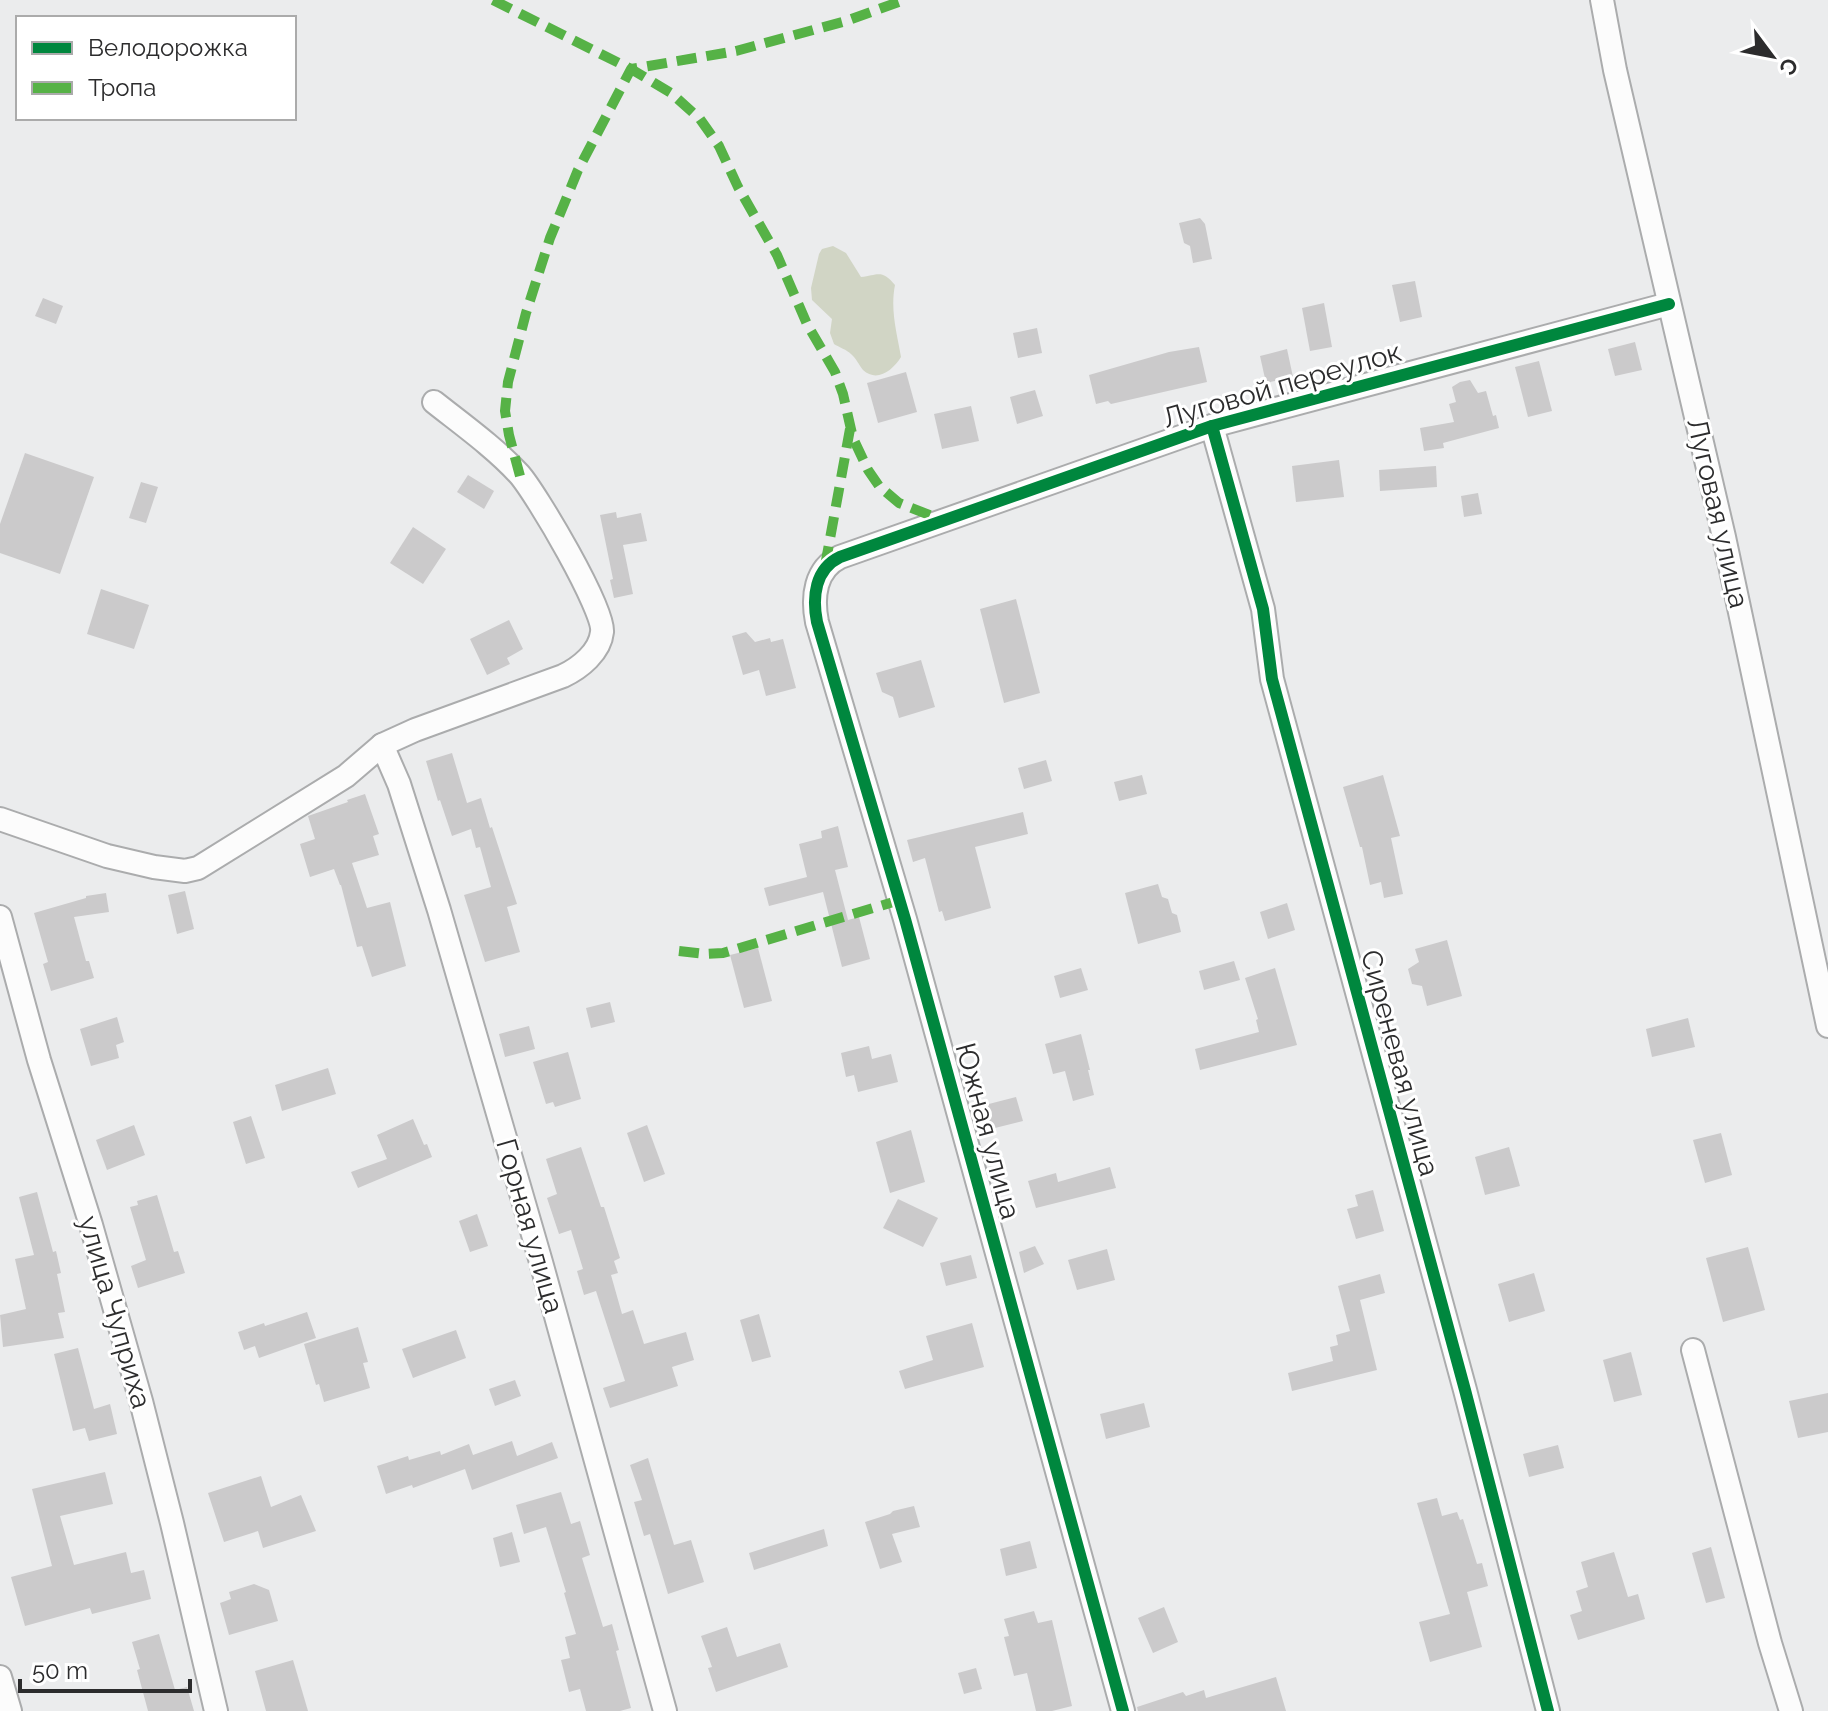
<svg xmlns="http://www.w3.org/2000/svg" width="1828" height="1711" viewBox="0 0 1828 1711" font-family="Raleway,sans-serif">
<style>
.green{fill:#d1d5c5}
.building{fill:#cbcacb}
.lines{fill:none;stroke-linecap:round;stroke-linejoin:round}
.street-casing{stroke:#abacad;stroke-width:26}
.street{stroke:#fcfcfc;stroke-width:22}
.quiet{stroke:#56b246;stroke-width:10;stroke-dasharray:20 10;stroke-linecap:butt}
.cycleway-casing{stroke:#fff;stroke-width:17}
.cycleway{stroke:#00873e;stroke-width:12}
.labels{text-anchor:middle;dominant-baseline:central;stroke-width:6;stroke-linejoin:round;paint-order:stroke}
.street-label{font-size:28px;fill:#2c2c2d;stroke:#fff}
</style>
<rect width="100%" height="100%" fill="#ebeced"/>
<path class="green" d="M833 246 846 253 861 277C878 275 882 269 895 285 890 310 897 333 901 357 893 370 877 383 863 370 859 365 856 358 851 354 847 350 839 347 834 344L830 333 832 319 812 300 811 288 819 254 822 249Z"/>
<g class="building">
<path d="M1200 218 1205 224 1212 259 1193 263 1190 246 1184 243 1179 223Z"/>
<path d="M1415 281 1422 317 1400 322 1392 285Z"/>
<path d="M43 298 63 306 56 324 35 316Z"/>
<path d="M1324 303 1332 347 1310 351 1302 308Z"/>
<path d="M1037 328 1042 353 1018 358 1013 333Z"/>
<path d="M1635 342 1642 370 1615 376 1608 349Z"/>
<path d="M1199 347 1207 382 1111 404 1108 401 1096 404 1089 375 1169 352Z"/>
<path d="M1287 349 1293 377 1266 383 1260 356Z"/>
<path d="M1539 361 1552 411 1528 417 1515 367Z"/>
<path d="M906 372 917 412 878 423 867 383Z"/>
<path d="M1470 380 1478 393 1486 391 1493 416 1496 415 1499 428 1443 443 1444 448 1424 451 1420 428 1454 422 1449 404 1456 402 1452 387 1460 382Z"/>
<path d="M1035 390 1043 416 1017 424 1010 397Z"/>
<path d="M971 406 979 441 942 449 934 414Z"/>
<path d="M25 453 94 477 60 574 0 553V524Z"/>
<path d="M1339 460 1344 497 1296 502 1292 466Z"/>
<path d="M1436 466 1437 487 1380 491 1379 470Z"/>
<path d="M468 475 494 491 484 509 457 492Z"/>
<path d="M141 482 158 487 146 523 129 518Z"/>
<path d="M1478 493 1482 514 1464 517 1461 496Z"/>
<path d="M616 512 617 518 641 513 647 541 623 545 633 594 614 598 610 580 613 579 600 515Z"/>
<path d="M413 527 446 549 423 584 390 563Z"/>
<path d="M101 589 149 605 134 649 87 634Z"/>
<path d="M1016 599 1040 693 1004 703 980 609Z"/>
<path d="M509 620 523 649 507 658 510 664 487 675 470 639Z"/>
<path d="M746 632 755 642 770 638 771 642 783 639 796 688 766 696 759 670 743 675 732 636Z"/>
<path d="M921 660 935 707 899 718 893 697 882 692 876 673Z"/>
<path d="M452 753 467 803 481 798 490 828 492 827 517 904 507 907 520 952 485 962 464 895 491 887 480 847 476 848 471 829 452 836 440 800 438 801 426 761Z"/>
<path d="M1046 760 1052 781 1024 789 1018 768Z"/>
<path d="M1142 775 1147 794 1119 801 1114 782Z"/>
<path d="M1383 775 1400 836 1391 838 1403 894 1384 898 1381 882 1370 885 1362 847H1360L1343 787Z"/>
<path d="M365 794 379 834 373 836 379 855 352 863 367 908 390 902 406 966 372 977 362 946 357 947 341 885H340L334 869 310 877 300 844 315 839 308 816 348 802 347 800Z"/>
<path d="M1023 812 1028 834 975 847 991 908 945 921 942 911 939 912 925 858 913 862 907 840Z"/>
<path d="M838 826 848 867 835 870 848 920 859 917 870 959 842 967 823 892 769 906 764 888 807 877 799 844 822 838 821 831Z"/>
<path d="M1158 884 1162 897 1168 899 1172 913 1177 915 1181 932 1138 944 1125 893Z"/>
<path d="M185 891 194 929 177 934 168 895Z"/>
<path d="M106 893 109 912 74 917 86 961H89L94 978 51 991 43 964 48 962 34 913 86 898V896Z"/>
<path d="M1287 903 1295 930 1268 939 1260 912Z"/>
<path d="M1447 940 1462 996 1427 1006 1422 986 1412 984 1408 969 1419 962 1415 949Z"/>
<path d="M758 948 772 1001 744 1008 730 955Z"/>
<path d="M1234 961 1240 980 1204 990 1199 971Z"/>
<path d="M1081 968 1088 990 1060 998 1054 976Z"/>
<path d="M1275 968 1297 1045 1200 1070 1195 1049 1259 1032 1256 1020 1258 1019 1245 978Z"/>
<path d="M610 1002 615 1022 591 1028 586 1008Z"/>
<path d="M117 1017 124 1042 116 1045 119 1058 91 1066 80 1029Z"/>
<path d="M1688 1018 1695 1047 1652 1057 1646 1029Z"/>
<path d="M529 1026 535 1049 505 1057 499 1034Z"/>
<path d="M1081 1034 1090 1070H1088L1094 1095 1073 1101 1065 1071 1053 1074 1045 1044Z"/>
<path d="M869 1046 872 1059 891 1054 898 1082 858 1092 854 1075 846 1077 841 1053Z"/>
<path d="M568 1052 581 1099 555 1107 553 1102 546 1104 533 1062Z"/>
<path d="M328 1068 336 1094 282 1111 275 1085Z"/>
<path d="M1016 1097 1023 1121 987 1130 981 1106Z"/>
<path d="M251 1116 265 1158 246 1164 233 1122Z"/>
<path d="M413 1119 424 1145 427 1144 432 1157 358 1188 351 1172 387 1159 377 1135Z"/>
<path d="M134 1125 145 1155 107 1170 96 1140Z"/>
<path d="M647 1125 665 1174 644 1182 627 1133Z"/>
<path d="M911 1130 925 1182 890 1193 876 1142Z"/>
<path d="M1721 1133 1732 1175 1705 1183 1693 1140Z"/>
<path d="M581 1147 601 1207H604L620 1258 614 1261 618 1273 611 1275 622 1314 633 1310 644 1344 686 1332 694 1360 672 1367 678 1386 610 1408 603 1388 625 1381 596 1291 584 1295 577 1271 583 1269 571 1230 559 1234 547 1198 557 1194 546 1159Z"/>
<path d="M1509 1147 1520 1186 1485 1195 1475 1157Z"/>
<path d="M1110 1167 1116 1188 1036 1208 1028 1181 1056 1173 1058 1182Z"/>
<path d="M1373 1190 1384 1231 1356 1239 1347 1209 1358 1206 1355 1195Z"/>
<path d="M37 1192 53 1252 56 1251 61 1273 57 1274 65 1312 58 1313 64 1338 3 1347 0 1315 26 1309 15 1259 34 1255 19 1197Z"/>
<path d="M157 1195 174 1252 178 1251 185 1273 138 1288 131 1266 146 1260 130 1207 138 1205 137 1201Z"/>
<path d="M898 1199 938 1218 923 1247 883 1228Z"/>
<path d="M477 1214 488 1246 470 1252 459 1221Z"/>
<path d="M1035 1246 1044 1264 1024 1273 1019 1252Z"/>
<path d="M1748 1247 1765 1310 1723 1322 1706 1258Z"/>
<path d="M1107 1249 1115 1280 1077 1290 1068 1260Z"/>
<path d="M971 1255 977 1278 946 1286 940 1263Z"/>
<path d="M1534 1273 1545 1311 1509 1322 1498 1284Z"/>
<path d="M1380 1274 1385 1293 1360 1300 1377 1370 1292 1391 1288 1373 1333 1361 1330 1347 1338 1345 1336 1335 1350 1331 1338 1286Z"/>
<path d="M307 1312 316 1338 259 1358 255 1346 244 1350 238 1332 264 1323 265 1326Z"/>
<path d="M759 1314 771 1357 752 1362 740 1320Z"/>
<path d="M972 1323 984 1367 905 1389 899 1371 933 1360 926 1336Z"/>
<path d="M358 1327 368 1362 363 1363 370 1388 324 1402 319 1384 316 1385 304 1344Z"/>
<path d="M456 1330 466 1358 413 1378 402 1349Z"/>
<path d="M78 1348 94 1409 110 1404 117 1434 89 1441 85 1428 73 1431 54 1354Z"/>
<path d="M1631 1352 1642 1395 1614 1402 1603 1360Z"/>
<path d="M515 1380 521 1396 495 1406 489 1389Z"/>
<path d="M1828 1393V1432L1798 1438 1789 1401Z"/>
<path d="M1144 1403 1150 1427 1106 1439 1100 1414Z"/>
<path d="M512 1441 517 1456 552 1442 558 1458 472 1490 465 1469 413 1488 412 1485 386 1494 377 1466 408 1456 409 1460 440 1451 441 1455 469 1444 473 1455Z"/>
<path d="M1558 1445 1564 1468 1529 1477 1523 1454Z"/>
<path d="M648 1458 674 1545 691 1540 704 1582 668 1594 650 1534 644 1536 634 1502 642 1500 630 1465Z"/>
<path d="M105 1472 113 1504 60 1516 74 1565 126 1552 131 1573 144 1570 151 1599 92 1614 90 1608 25 1626 11 1577 52 1566 32 1489Z"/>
<path d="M261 1476 271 1507 301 1495 316 1531 263 1548 258 1531 224 1542 208 1493Z"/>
<path d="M561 1492 571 1524 580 1521 590 1555 582 1558 603 1627 612 1624 619 1650 616 1651 631 1708 620 1711H586L580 1689 569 1692 561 1660 570 1658 565 1637 576 1634 564 1593 566 1592 546 1527 524 1534 516 1505Z"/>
<path d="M1437 1498 1442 1516 1457 1512 1460 1520 1463 1519 1477 1564 1482 1563 1488 1586 1467 1592 1482 1647 1430 1662 1419 1622 1450 1614 1417 1503Z"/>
<path d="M914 1506 920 1527 892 1534 902 1562 880 1569 865 1522 890 1514 893 1511Z"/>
<path d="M824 1529 828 1546 754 1570 749 1553Z"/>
<path d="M512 1532 520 1562 500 1567 493 1538Z"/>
<path d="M1030 1541 1037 1568 1006 1576 1000 1549Z"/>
<path d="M1711 1547 1725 1598 1706 1603 1692 1553Z"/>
<path d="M1614 1552 1628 1597 1638 1594 1645 1619 1578 1640 1570 1615 1582 1611 1576 1591 1588 1587 1581 1562Z"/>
<path d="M254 1584 269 1590 278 1621 229 1635 220 1603 231 1599 229 1592Z"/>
<path d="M1164 1607 1178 1642 1153 1653 1138 1618Z"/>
<path d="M1034 1611 1038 1623 1052 1620 1072 1706 1052 1711H1036L1027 1673 1014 1676 1004 1637 1009 1636 1004 1619Z"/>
<path d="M727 1627 737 1657 780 1643 788 1667 716 1692 708 1668 712 1667 701 1636Z"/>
<path d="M159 1634 175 1690 187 1687 194 1711H148L137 1670 140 1669 132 1642Z"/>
<path d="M293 1660 308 1711H266L255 1671Z"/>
<path d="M976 1668 982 1689 964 1694 958 1673Z"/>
<path d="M1276 1677 1286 1711H1138L1137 1707 1183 1692 1186 1696 1204 1690 1206 1698Z"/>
</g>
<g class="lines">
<g class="street-casing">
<g id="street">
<path d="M1602 0 1615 70 1724 537 1828 1026"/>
<path d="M1212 426 1263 609 1272 679 1465 1390 1548 1711"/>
<path d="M382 745 399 784 439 910 541 1262 665 1711"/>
<path d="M0 819 107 856 154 867 185 871 198 868 346 776 382 745 415 730 563 676C580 668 600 652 602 632 605 610 536 493 519 474 494 447 463 425 434 402"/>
<path d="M0 917 39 1060 91 1225 141 1401 172 1523 216 1711"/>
<path d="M1693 1350 1770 1643 1791 1711"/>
<path d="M0 1677 10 1711"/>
<path d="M1123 1711 905 919 817 622C812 597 815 569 840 557L1212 426 1669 304"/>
</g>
</g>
<use href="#street" class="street"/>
<g class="quiet">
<path d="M493 0 631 69 671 93 700 119 719 146 738 187 777 255 807 324 835 372 843 394 853 438 868 470 879 486 899 503 942 520"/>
<path d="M520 476 509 435 505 411 508 382 526 313 550 238 578 170 631 69 736 51 846 21 904 0"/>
<path d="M825 566 850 429"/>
<path d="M679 951 705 954 723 953 900 900"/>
</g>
<g class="cycleway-casing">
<g id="cycleway">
<path d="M1212 426 1263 609 1272 679 1465 1390 1548 1711"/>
<path d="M1123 1711 905 919 817 622C812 597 815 569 840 557L1212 426 1669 304"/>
</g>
</g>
<use href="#cycleway" class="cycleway"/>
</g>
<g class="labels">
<g class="street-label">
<text transform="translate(1282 385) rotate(-16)">Луговой переулок</text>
<text transform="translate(1718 513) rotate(77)">Луговая улица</text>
<text transform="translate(1400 1063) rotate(75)">Сиреневая улица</text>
<text transform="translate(988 1131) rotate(75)">Южная улица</text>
<text transform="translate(530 1226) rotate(74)">Горная улица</text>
<text transform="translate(115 1312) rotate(74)">улица Чуприха</text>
</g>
</g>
<rect x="16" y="16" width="280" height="104" fill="#ffffff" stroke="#ababab" stroke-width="2"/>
<rect x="32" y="42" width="40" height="12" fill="#00873e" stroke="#ababab" stroke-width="2"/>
<text x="88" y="56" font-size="24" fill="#2c2c2d">Велодорожка</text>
<rect x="32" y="82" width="40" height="12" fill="#56b246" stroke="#ababab" stroke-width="2"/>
<text x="88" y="96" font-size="24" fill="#2c2c2d">Тропа</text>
<g transform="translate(1772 56) rotate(122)" stroke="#ffffff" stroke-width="6" paint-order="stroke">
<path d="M0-6L14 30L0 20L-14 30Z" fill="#2c2c2d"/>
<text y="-12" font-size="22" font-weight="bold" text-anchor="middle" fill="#2c2c2d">С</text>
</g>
<path d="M20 1679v12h170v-12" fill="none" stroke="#2c2c2d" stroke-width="4"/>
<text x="32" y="1679" font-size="24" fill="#2c2c2d" stroke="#ffffff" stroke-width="6" paint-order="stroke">50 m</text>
</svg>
